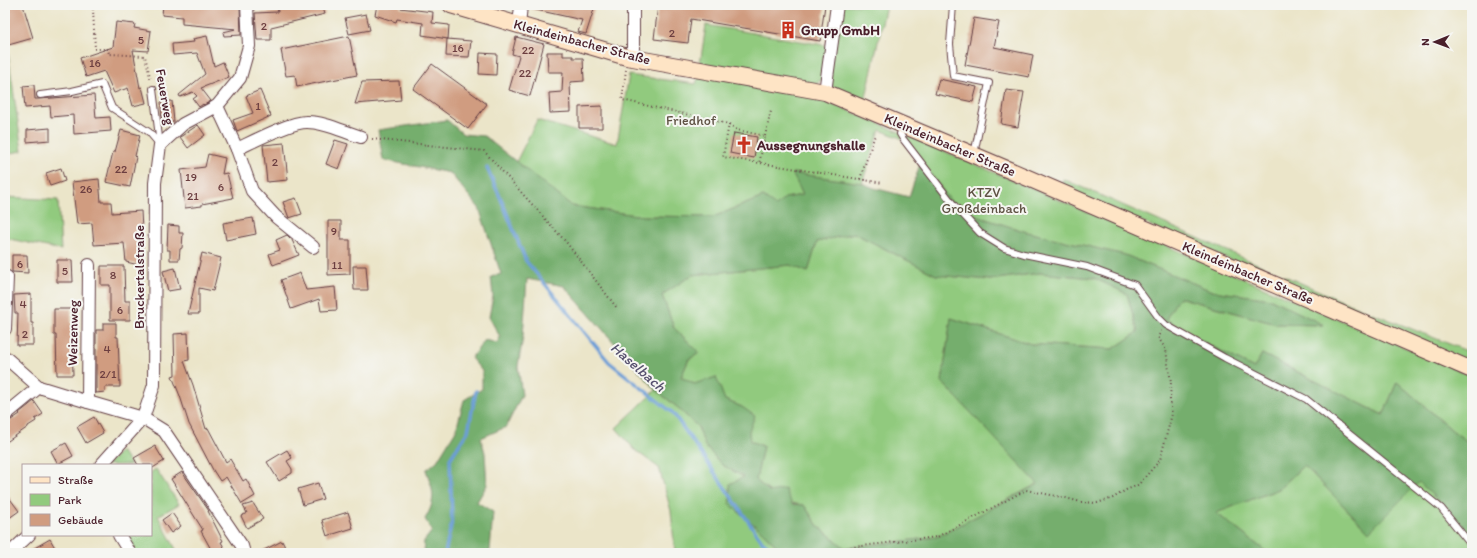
<svg xmlns="http://www.w3.org/2000/svg" width="1477" height="558" viewBox="0 0 1477 558" font-family="Itim,sans-serif">
<style>
.green{fill:#91ca7e;stroke:#6e7454}
.forest{fill:#74ae6d;stroke:#5f664c;fill-rule:evenodd}
.lines{fill:none;stroke-linecap:round;stroke-linejoin:round}
.stream{stroke:#6c9ed7;stroke-width:3.5}
.building{fill:#d09c80}
.lane-casing{stroke:#623d43;stroke-width:8}
.street-casing{stroke:#623d43;stroke-width:14}
.secondary-casing{stroke:#623d43;stroke-width:18}
.path{stroke:#623d43;stroke-width:2;stroke-dasharray:1 3;stroke-linecap:butt}
.lane{stroke:#fff;stroke-width:6}
.street{stroke:#fff;stroke-width:12}
.secondary{stroke:#fee4c5;stroke-width:16}
.labels{text-anchor:middle;dominant-baseline:central;stroke-width:4;stroke-linejoin:round;paint-order:stroke}
.number-label{font-size:12px;fill:#6c3e40}
.poi-label{font-size:14px;font-weight:bold;fill:#4a1f2b;stroke:#f6f6f2;text-anchor:start}
.street-label{font-size:14px;fill:#4a1f2b;stroke:#f6f6f2}
.park-label{font-size:14px;fill:#5f5244;stroke:#f6f6f2}
.water-label{font-size:15px;font-style:italic;fill:#585270;stroke:#f6f6f2}
</style>
<rect width="100%" height="100%" fill="#f6f6f2"/>
<filter id="ink" filterUnits="userSpaceOnUse"><feTurbulence type="fractalNoise" baseFrequency=".025" numOctaves="2"/><feDisplacementMap in="SourceGraphic" scale="8" xChannelSelector="R" yChannelSelector="G"/><feConvolveMatrix kernelMatrix="1 2 1 2 8 2 1 2 1" color-interpolation-filters="sRGB"/></filter>
<filter id="wash" filterUnits="userSpaceOnUse"><feTurbulence type="fractalNoise" baseFrequency=".012" numOctaves="4" result="noise"/><feDisplacementMap in="SourceGraphic" scale="16" xChannelSelector="R" yChannelSelector="G"/><feGaussianBlur stdDeviation="0.9" result="paint"/><feColorMatrix in="noise" values="0 0 0 0 0 0 0 0 0 0 0 0 0 0 0 0 0 1.4 0 .05"/><feComposite in="paint" operator="in"/></filter>
<g filter="url(#wash)">
<rect width="100%" height="100%" fill="#ebe5c9"/>
<g class="green">
<path d="M840 5H886L865 102 833 93V86L828 83Z"/>
<path d="M706 25 830 46 822 79 815 85 700 64Z"/>
<path d="M8 53 22 151 5 154V54Z"/>
<path d="M699 74 817 97 1472 376V445L1453 431 1397 382 1383 415 1262 354 1254 368 1184 332 1166 319 1178 297 1276 324 1323 325 1271 299 1212 291 1125 255 1027 232 976 216 953 204 903 139 880 130 862 183 793 173 803 195 785 198 776 207 763 197 713 217 643 216 572 206 516 162 537 120 617 144 629 75 696 84Z"/>
<path d="M1063 179 1342 301 1472 353V364L1061 187Z"/>
<path d="M5 197 58 200 61 250 5 238Z"/>
<path d="M854 233 936 275 990 280 1039 273 1094 278 1127 294 1138 332 1113 349 1031 344 951 318 942 382 1039 483 937 537 845 548 818 526 804 505C785 504 770 493 756 480L763 446 750 441 742 407 725 400 681 377 689 359 700 353 674 328 662 295 692 275 790 265 808 272 817 242Z"/>
<path d="M656 390 677 407 698 427 705 446 722 465 744 477 758 528 784 553H675L671 511 659 468 635 450 616 428Z"/>
<path d="M121 451 131 465H106Z"/>
<path d="M1304 465 1369 532 1419 482 1465 527 1472 536V553H1268L1216 513 1279 489Z"/>
<path d="M156 469 179 504 158 516 178 553H133L123 535H151V472Z"/>
</g>
<path class="forest" d="M447 120 463 134 484 136 572 206 643 216 713 217 763 197 776 206 785 198 803 195 792 173 862 183 874 188 909 197 921 161 953 204 976 216 1027 232 1125 255 1212 291 1271 299 1324 325 1276 324 1179 297 1166 319 1184 332 1254 368 1262 354 1383 415 1397 382 1453 431 1472 445V536L1465 527 1419 482 1369 532 1304 465 1279 489 1216 513 1268 553H784L758 528 730 505V484L744 477 722 465 705 446 698 427 677 407 656 390 564 286 527 279 523 337 518 366 522 395 506 427 481 438 485 453 487 485 477 502 493 512 490 551 485 553H423L424 541 432 531 425 519C437 499 433 490 426 470L437 461 456 430 464 400 482 389V371L471 358 485 340 497 343 500 337 489 317 493 296 491 277 501 274 479 208 450 173 383 160 378 130ZM854 233 936 275 990 280 1039 273 1094 278 1127 294 1138 332 1113 349 1031 344 951 318 942 382 1038 484 937 537 845 548 818 526 804 505 792 504 785 489 769 492 756 480 763 446 750 441 749 431 755 416 742 407 725 400 716 377 694 384 681 377 689 359 700 353 674 328 662 295 692 275 790 265 808 272 817 242Z"/>
<g class="lines">
<g class="stream">
<path d="M487 168 501 199 526 261 609 362 673 413 762 541 777 553"/>
<path d="M445 553 452 521 450 459 468 431 476 391"/>
</g>
</g>
<g id="blocks">
<g class="building">
<path d="M5 5H23L33 38 5 46Z"/>
<path d="M163 5 240 6 241 35 224 36 223 32 236 29 182 24V17L162 15Z"/>
<path d="M277 5H322L325 14 271 27V40H257L255 13 278 12Z"/>
<path d="M377 5H401L400 8 433 12 432 23 449 25 448 39 422 35 423 23 397 19 396 22 375 15Z"/>
<path d="M532 5H579L594 9 586 34 578 32 582 20 532 9Z"/>
<path d="M658 5H825L820 41 691 19 688 43 654 39Z"/>
<path d="M366 14 370 30 349 34 345 18Z"/>
<path d="M974 18 999 22 994 47 1033 55 1029 77 965 65Z"/>
<path d="M116 22 135 24 134 28 151 31 148 51 133 50 140 88 142 87 146 103 133 106 128 88 114 93 104 71 86 77 80 58 113 47Z"/>
<path d="M207 36 214 66 223 62 229 77 201 88 211 101 204 105 203 104 199 107 193 99 197 96 193 92 180 97 179 95 205 74 197 53 173 55 172 44 194 42 193 39Z"/>
<path d="M349 36 357 75 297 87 295 75 286 76 281 50Z"/>
<path d="M516 37 544 44 530 96 509 90 519 56 512 54Z"/>
<path d="M447 39 471 41 469 57 446 56Z"/>
<path d="M547 52H563V56H573V58H583L584 81 570 82 571 112 550 113 549 93 562 92 563 72H548Z"/>
<path d="M480 53 497 54 496 75 479 74Z"/>
<path d="M432 64 487 104 468 129 413 89Z"/>
<path d="M939 79 977 87 973 102 935 94Z"/>
<path d="M399 81 401 100 355 104 362 82Z"/>
<path d="M34 85 35 99H39L94 95 96 118 110 117 111 131 74 134 73 115 51 117 50 106 25 108 23 86Z"/>
<path d="M260 90 271 116 237 131 233 120 253 113 246 96Z"/>
<path d="M1006 90 1024 92 1018 127 1001 124Z"/>
<path d="M172 101 174 122H162L161 102Z"/>
<path d="M602 106V128H579V107Z"/>
<path d="M198 125 205 135 188 148 180 137Z"/>
<path d="M50 128V140L27 142V130Z"/>
<path d="M121 130 140 135 135 156 136 157 130 187 106 182 113 152H115Z"/>
<path d="M734 133 757 137 754 158 730 153Z"/>
<path d="M335 140 348 144 339 169 326 164Z"/>
<path d="M284 143 288 180 267 182 263 145Z"/>
<path d="M208 154 225 158 222 174 227 173 233 198 202 204V206L185 208 181 170 205 167Z"/>
<path d="M61 168 65 181 50 186 46 173Z"/>
<path d="M99 179 101 202H111L112 213 141 211 143 248 139 265 126 262 124 243 94 245 92 223 77 224 72 182Z"/>
<path d="M296 198 302 214 289 218 283 202Z"/>
<path d="M253 218 256 234 226 240 223 223Z"/>
<path d="M328 221H341V240H350V274L328 275Z"/>
<path d="M168 225 179 226V233H183L182 248 180 249 179 260H170V250H167Z"/>
<path d="M287 235 292 240 299 255 273 265 269 254 280 250 276 240Z"/>
<path d="M202 253 221 258 213 291 199 288V314H188Z"/>
<path d="M12 255H27L28 273 12 272Z"/>
<path d="M57 260H72L73 282H57Z"/>
<path d="M101 266H124L125 301H130V320H110V285H101Z"/>
<path d="M353 266H366L368 290H354Z"/>
<path d="M175 268 180 289 168 291 163 271Z"/>
<path d="M300 273 306 290 335 287 337 310 321 311 319 299 291 309 281 280Z"/>
<path d="M31 294V323H33V345H17L18 313H15L14 295Z"/>
<path d="M54 309H71L73 375H57L56 335H54Z"/>
<path d="M103 323H116V337H118L120 387H105V392L96 393V330H103Z"/>
<path d="M188 333 189 360 184 361 193 385 206 429 208 428 226 462 230 459 243 481 246 479 255 496 242 504 226 477 220 481 213 470 189 424 180 396 172 376 175 375 174 334Z"/>
<path d="M34 401 43 414 35 419 36 421 28 426V427L5 443V424L20 414 19 413Z"/>
<path d="M94 417 103 433 86 443 77 427Z"/>
<path d="M66 443 73 456 58 464 51 451Z"/>
<path d="M155 446 164 461 151 469V465H138L134 458Z"/>
<path d="M287 450 292 458 287 461 292 469V473L279 481 267 462Z"/>
<path d="M182 472 209 511H208L223 541 221 542 227 553H213L201 531 203 530 171 479Z"/>
<path d="M318 483 323 499 303 505 298 489Z"/>
<path d="M5 492 19 511 5 521Z"/>
<path d="M253 503 263 519 247 528 241 516 247 513 243 506Z"/>
<path d="M348 512 353 528 327 536 322 520Z"/>
<path d="M172 513 181 526 171 533 162 520Z"/>
<path d="M50 539 58 553H26Z"/>
<path d="M282 541 288 553H258Z"/>
</g>
</g>
</g>
<g filter="url(#ink)">
<use href="#blocks" fill-opacity="0" stroke="#623d43" stroke-width="1"/>
<g class="lines">
<g class="lane-casing">
<g id="lane">
<path d="M953 5 950 44 953 76 989 83 974 154"/>
<path d="M153 89 160 145"/>
<path d="M40 95 72 91 102 84 112 108 149 132 160 145"/>
<path d="M903 126 900 134 903 139 953 204 980 233 1004 248 1024 254 1087 267 1135 285 1159 318 1166 325 1225 358 1306 399 1441 508 1472 546"/>
</g>
</g>
<g class="street-casing">
<g id="street">
<path d="M633 5V58"/>
<path d="M519 26 521 5"/>
<path d="M825 92 837 5"/>
<path d="M217 106 237 149 252 191 276 217 313 247"/>
<path d="M237 149C254 141 290 122 307 122 325 122 344 132 361 137"/>
<path d="M5 329 7 277"/>
<path d="M5 357 39 387 88 402 143 418 164 431 242 546 244 553"/>
<path d="M88 402 89 265"/>
<path d="M5 415 39 387"/>
<path d="M101 465 143 418 154 385 155 183 160 145 183 124 217 106 240 78 249 46 247 5"/>
<path d="M119 535 130 553"/>
<path d="M10 553 29 535"/>
</g>
</g>
<g class="secondary-casing">
<path id="secondary" d="M451 5 627 57 825 92 1028 178 1472 370"/>
</g>
<g class="path">
<path d="M92 5 93 9 95 49H108L109 54 145 56 151 81"/>
<path d="M626 70 622 100 729 124 723 157 883 183"/>
<path d="M729 124 737 130 765 136 759 164"/>
<path d="M765 136 771 111"/>
<path d="M372 139 484 151 566 242 617 308"/>
<path d="M860 179 875 135"/>
<path d="M841 553 845 548 937 537 1026 490 1066 498 1081 502 1097 503 1113 498 1126 490 1138 485 1160 460 1172 414 1170 400 1171 382 1168 364 1166 350 1158 337 1161 331"/>
</g>
<use href="#lane" class="lane"/>
<use href="#street" class="street"/>
<use href="#secondary" class="secondary"/>
</g>
</g>
<defs>
<g id="building-bare" transform="scale(1.38)"><path d="M-4-6H4V6H1V3H-1V6H-4ZM-2.5-4.3h1.7v1.8h-1.7ZM.8-4.3h1.7v1.8H.8ZM-2.5-1h1.7V.8h-1.7ZM.8-1h1.7V.8H.8Z" fill="#c8321e" stroke="#f6f6f2" stroke-width="2.5" paint-order="stroke"/></g>
<g id="church-bare" transform="scale(1.38)"><path d="M-1.2-6h2.4v3.5h3.3v2.4h-3.3V6h-2.4V-.1h-3.3v-2.4h3.3Z" fill="#c8321e" stroke="#f6f6f2" stroke-width="2.5" paint-order="stroke"/></g>
</defs>
<g fill-rule="evenodd">
<use href="#building-bare" x="788" y="30"/>
<use href="#church-bare" x="744" y="145"/>
</g>
<g class="labels">
<g class="number-label">
<text x="264" y="26">2</text>
<text x="672" y="33">2</text>
<text x="141" y="40">5</text>
<text x="458" y="48">16</text>
<text x="528" y="50">22</text>
<text x="95" y="63">16</text>
<text x="525" y="73">22</text>
<text x="258" y="106">1</text>
<text x="275" y="162">2</text>
<text x="121" y="169">22</text>
<text x="191" y="177">19</text>
<text x="221" y="187">6</text>
<text x="86" y="189">26</text>
<text x="193" y="196">21</text>
<text x="334" y="231">9</text>
<text x="20" y="264">6</text>
<text x="337" y="265">11</text>
<text x="65" y="271">5</text>
<text x="113" y="275">8</text>
<text x="23" y="304">4</text>
<text x="120" y="310">6</text>
<text x="25" y="334">2</text>
<text x="107" y="349">4</text>
<text x="108" y="374">2/1</text>
</g>
<g class="poi-label">
<text x="801" y="30">Grupp GmbH</text>
<text x="757" y="145">Aussegnungshalle</text>
</g>
<g class="street-label">
<text transform="translate(582 42) rotate(15)">Kleindeinbacher Straße</text>
<text transform="translate(165 97) rotate(80)">Feuerweg</text>
<text transform="translate(950 145) rotate(23)">Kleindeinbacher Straße</text>
<text transform="translate(1248 273) rotate(23)">Kleindeinbacher Straße</text>
<text transform="translate(139 277) rotate(-90)">Bruckertalstraße</text>
<text transform="translate(73 333) rotate(-89)">Weizenweg</text>
</g>
<g class="park-label">
<text x="691" y="120">Friedhof</text>
<text x="984" y="192">KTZV<tspan x="984" dy="16">Großdeinbach</tspan></text>
</g>
<g class="water-label">
<text transform="translate(638 367) rotate(41)">Haselbach</text>
</g>
</g>
<rect width="1477" height="558" fill="none" stroke="#f6f6f2" stroke-width="20"/>
<rect x="22" y="464" width="130" height="72" fill="#f6f6f2" stroke="#b1a0a2"/>
<rect x="30" y="477" width="20" height="6" fill="#fee4c5" stroke="#b1a0a2"/>
<text x="58" y="484" font-size="12" fill="#4a1f2b">Straße</text>
<rect x="30" y="494" width="20" height="12" fill="#91ca7e" stroke="#b1a0a2"/>
<text x="58" y="504" font-size="12" fill="#4a1f2b">Park</text>
<rect x="30" y="514" width="20" height="12" fill="#d09c80" stroke="#b1a0a2"/>
<text x="58" y="524" font-size="12" fill="#4a1f2b">Gebäude</text>
<g transform="translate(1435 42) rotate(269)" stroke="#f6f6f2" stroke-width="3" paint-order="stroke">
<path d="M0-3L7 15L0 10L-7 15Z" fill="#4a1f2b"/>
<text y="-6" font-size="11" font-weight="bold" text-anchor="middle" fill="#4a1f2b">N</text>
</g>
</svg>
